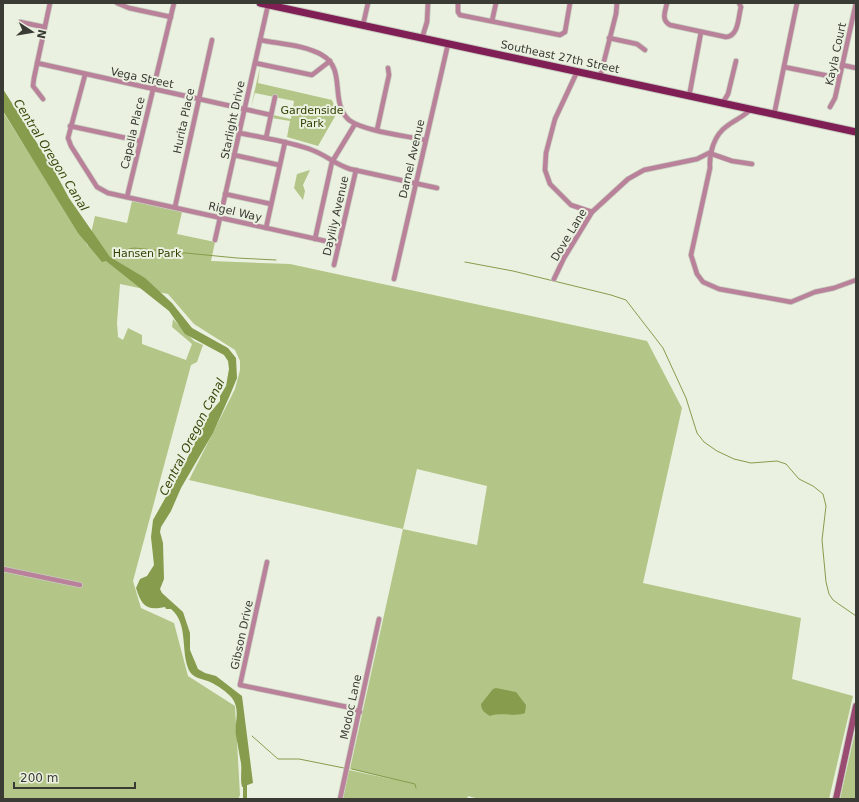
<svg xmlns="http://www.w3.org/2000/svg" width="859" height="802" viewBox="0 0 859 802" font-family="'DejaVu Sans',sans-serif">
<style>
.green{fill:#b3c587;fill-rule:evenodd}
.water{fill:#879c4d}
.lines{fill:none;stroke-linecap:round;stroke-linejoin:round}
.stream{stroke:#879c4d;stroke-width:1}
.canal{stroke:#879c4d;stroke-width:4}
.street-casing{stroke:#c7cdbe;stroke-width:6}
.secondary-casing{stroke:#c7cdbe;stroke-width:8}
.primary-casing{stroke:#c7cdbe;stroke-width:9}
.street{stroke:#b9819a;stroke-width:4.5}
.secondary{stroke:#994b72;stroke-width:6}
.primary{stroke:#801e56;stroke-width:7}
.labels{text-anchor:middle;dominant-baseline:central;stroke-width:4;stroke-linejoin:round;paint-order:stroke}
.street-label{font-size:11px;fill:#393b34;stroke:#ebf1e0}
.park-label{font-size:11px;fill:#344203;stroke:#ebf1e0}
.water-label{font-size:12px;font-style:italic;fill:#39470a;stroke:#ebf1e0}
</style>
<rect width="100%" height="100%" fill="#ebf1e0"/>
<g class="green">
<path d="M260 67 258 83 332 100 337 113 318 146 287 137 290 121 272 118 273 115 291 119 294 101 255 93 251 107Z"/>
<path d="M3 112 88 246 95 216 127 223 132 201 182 212 177 234 215 242 211 261 290 264 647 341 682 408 643 583 801 618 792 679 853 696 829 799H479L468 796 467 799H343L349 770 391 779 350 769 403 529 189 480 235 389 240 370V361L235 350 194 324 168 294 120 284 117 323 118 337 123 340 128 328 142 335V344L186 360 192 344 172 327 173 319 194 341 203 345 197 362 191 365 133 581 141 608 174 623 188 676 235 706 240 795 238 799H3ZM417 469 487 486 477 545 403 529Z"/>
<path d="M310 170 303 185 305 191 303 200 294 188 297 174Z"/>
<path d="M856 728V799H840Z"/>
</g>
<g class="water">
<path d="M3 89 54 170 69 198 110 257 145 278 172 303 192 328 228 348 236 358 237 378 230 395 213 433 181 488 171 511 161 527 160 532 163 543 164 579 160 589 162 593 183 612 190 633V650L198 669 205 673 216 676 242 696 253 783 242 787C240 779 242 771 241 763 239 754 238 745 236 736 234 723 241 710 232 698 227 692 217 685 210 682 202 678 192 679 188 668 181 649 188 623 171 609H166L165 607C146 611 142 606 136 588L140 579 147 576 154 565 151 537 153 520 185 463 209 414 220 401V396L226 386 229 369 228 361 224 355 185 334 169 311 106 261 102 262 78 233 3 111Z"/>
<path d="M496 688 516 692 526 705 525 713C517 717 501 712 490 716 485 713 481 710 481 704L493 689Z"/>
</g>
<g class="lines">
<g class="stream">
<path d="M115 252 134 248 237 258 276 260"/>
<path d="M465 262 513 271 611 295 626 300 663 348 686 398 697 433 704 442 717 451 734 459 751 463 777 461 786 464 799 479 813 486 823 494 826 506 822 540 826 582 829 594 833 600 856 616"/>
<path d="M252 736 278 759H299L344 768"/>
<path d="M352 769 415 784 416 788"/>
</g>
<path class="canal" d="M245 799V780"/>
<g class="street-casing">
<g id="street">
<path d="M117 3 129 8 171 17"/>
<path d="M458 3V12L460 15 560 35 565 32 570 3"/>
<path d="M667 3C665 12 661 20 670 25L726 37C739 36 738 17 741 7L739 3"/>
<path d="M492 21 496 3"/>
<path d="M20 22 44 27"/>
<path d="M363 25 368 3"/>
<path d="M422 38 427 22 428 3"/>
<path d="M609 38 637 44 645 50"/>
<path d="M260 40C280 44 305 45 322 55 347 69 329 102 349 120 363 131 407 136 425 140"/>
<path d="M37 63 271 115"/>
<path d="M255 63 312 75 330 61"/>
<path d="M842 65 856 68"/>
<path d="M784 67 839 78"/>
<path d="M577 72 555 119 546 153 545 170 550 184 571 205 592 212"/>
<path d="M85 75 68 138 71 146 97 187 108 193 339 244"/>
<path d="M600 77 616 14 617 3"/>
<path d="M689 97 701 32"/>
<path d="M43 99 33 86 34 78 50 3"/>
<path d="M722 104 728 94 736 61"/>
<path d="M830 107 835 98 856 3"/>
<path d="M750 110C743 117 735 120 727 126 714 135 709 153 710 168L691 255 697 274 703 282 719 289 791 302 815 292 834 288 856 280"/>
<path d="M774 115 797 3"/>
<path d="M70 126 140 141"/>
<path d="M377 130 389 75 388 68"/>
<path d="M240 133C263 138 289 141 312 150 326 155 336 165 350 169L437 188"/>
<path d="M266 138 275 97"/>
<path d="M234 155 279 165"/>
<path d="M225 194 271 204"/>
<path d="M127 197 174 3"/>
<path d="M175 207 212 40"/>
<path d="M266 228 285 142"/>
<path d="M315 239 332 162 355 124"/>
<path d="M215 240 268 5"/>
<path d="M334 265 356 170"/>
<path d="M394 279 448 44"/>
<path d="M554 279 564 258 592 212 628 179 644 170 697 159 709 153 732 161 752 164"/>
<path d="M267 562 240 685 352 708 360 712"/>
<path d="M3 569 80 585"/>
<path d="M340 799 379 619"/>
</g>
</g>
<g class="secondary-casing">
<path id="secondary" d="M836 799 856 706"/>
</g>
<g class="primary-casing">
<path id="primary" d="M260 3 856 132"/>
</g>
<use href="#street" class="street"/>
<use href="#secondary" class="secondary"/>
<use href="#primary" class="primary"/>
</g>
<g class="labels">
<g class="street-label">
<text transform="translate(836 54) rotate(-78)">Kayla Court</text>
<text transform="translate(560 57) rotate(12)">Southeast 27th Street</text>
<text transform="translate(142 78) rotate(12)">Vega Street</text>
<text transform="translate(233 120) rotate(-78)">Starlight Drive</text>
<text transform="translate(184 121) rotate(-78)">Hurita Place</text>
<text transform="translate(133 133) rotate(-77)">Capella Place</text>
<text transform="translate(412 159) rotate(-77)">Darnel Avenue</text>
<text transform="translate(235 212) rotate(13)">Rigel Way</text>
<text transform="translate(336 216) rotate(-77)">Daylily Avenue</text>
<text transform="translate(569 235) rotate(-59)">Dove Lane</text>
<text transform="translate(242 635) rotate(-78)">Gibson Drive</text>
<text transform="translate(351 707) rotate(-78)">Modoc Lane</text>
</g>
<g class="park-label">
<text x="312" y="110">Gardenside<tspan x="312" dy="13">Park</tspan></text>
<text x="147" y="253">Hansen Park</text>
</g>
<g class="water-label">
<text transform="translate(51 155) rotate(58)">Central Oregon Canal</text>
<text transform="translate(192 437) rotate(-63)">Central Oregon Canal</text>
</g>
</g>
<rect width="859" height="802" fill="none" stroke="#393b34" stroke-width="8"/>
<g transform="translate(32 32) rotate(102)" stroke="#ebf1e0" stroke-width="3" paint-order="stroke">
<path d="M0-3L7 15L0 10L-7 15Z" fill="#393b34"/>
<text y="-6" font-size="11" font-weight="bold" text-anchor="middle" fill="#393b34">N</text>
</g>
<path d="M14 782v6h121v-6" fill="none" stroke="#393b34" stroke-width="2"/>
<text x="20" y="782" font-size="12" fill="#393b34" stroke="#ebf1e0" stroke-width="3" paint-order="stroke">200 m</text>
</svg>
